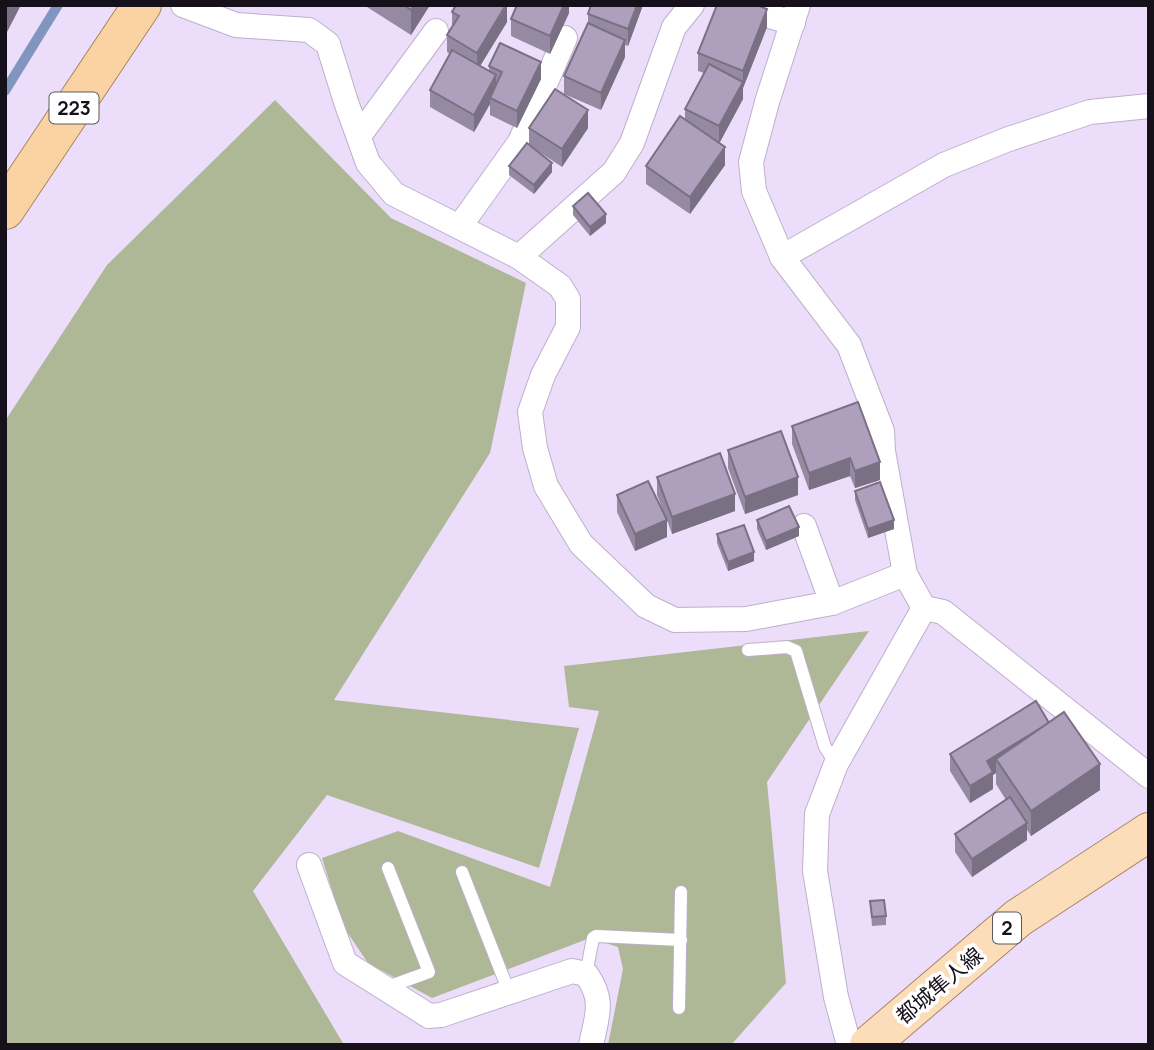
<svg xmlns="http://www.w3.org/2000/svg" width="1154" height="1050" viewBox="0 0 1154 1050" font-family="Manrope,'Noto Sans JP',sans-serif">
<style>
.green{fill:#aeb796}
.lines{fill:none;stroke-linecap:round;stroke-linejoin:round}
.stream{stroke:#8096bf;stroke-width:10}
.service-casing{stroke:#beafcc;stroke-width:14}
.minor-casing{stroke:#beafcc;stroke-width:26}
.primary-casing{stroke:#aa8663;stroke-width:40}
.trunk-casing{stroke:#aa8663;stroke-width:40}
.service{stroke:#fff;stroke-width:12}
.minor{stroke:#fff;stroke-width:24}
.primary{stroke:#fcddb9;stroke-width:38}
.trunk{stroke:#fbd2a2;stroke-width:38}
.wall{fill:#968aa2}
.shaded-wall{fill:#7a7084}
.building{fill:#aea0bc;stroke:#7a7084;stroke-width:2}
.labels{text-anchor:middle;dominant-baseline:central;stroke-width:7;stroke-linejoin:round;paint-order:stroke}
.shield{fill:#fff;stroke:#5b585f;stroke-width:2}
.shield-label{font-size:19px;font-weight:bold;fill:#15101a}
.street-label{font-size:21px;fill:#15101a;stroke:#fff}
</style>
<rect width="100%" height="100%" fill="#ecdefb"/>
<g class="green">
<path d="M275 100 391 218 526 283 490 453 334 700 579 728 539 868 327 795 253 891 344 1045H5V421L107 265Z"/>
<path d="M869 631 767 782 786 983 731 1045H608L623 969 618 947 590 938 432 998 368 963 343 926 322 858 398 831 550 887 599 711 569 707 564 666Z"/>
</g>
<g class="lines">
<path class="stream" d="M5 91 58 5"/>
<g class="service-casing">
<g id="service">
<path d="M748 650 787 647 796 651 825 747 836 764"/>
<path d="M462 872 509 992"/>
<path d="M586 974 593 938 596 936 681 940"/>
<path d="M385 988 429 972 388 868"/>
<path d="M679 1008 681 892"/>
</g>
</g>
<g class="minor-casing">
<g id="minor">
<path d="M183 5 236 25 309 30 328 44 346 102 368 163 394 194 519 257 560 286 568 299V327L543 375 530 412 535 448 546 486 581 544 646 606 675 620 746 619 832 603 905 574"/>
<path d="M732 5 793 23"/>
<path d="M798 5 767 102 751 162 754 191 782 257 849 345 882 431 883 451 905 574 924 608 836 764 817 814 815 871 836 997 849 1045"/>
<path d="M359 136 436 31"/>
<path d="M460 226 520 142 565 38"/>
<path d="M519 257 614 172 632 143 674 27 692 5"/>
<path d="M782 257 944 165 1006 140 1090 112 1149 106"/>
<path d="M804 526 832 603"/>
<path d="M924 608 943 612 1149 776"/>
<path d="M309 865 345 963 429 1016 441 1015 572 971 586 974C605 1000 597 1016 591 1045"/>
</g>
</g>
<g class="primary-casing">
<path id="primary" d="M869 1045 1018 918 1149 832"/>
</g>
<g class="trunk-casing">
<path id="trunk" d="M5 210 142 5"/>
</g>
<use href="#service" class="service"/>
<use href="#minor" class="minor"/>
<use href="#primary" class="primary"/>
<use href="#trunk" class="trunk"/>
</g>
<g class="wall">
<path d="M367 5H430L411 35 367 7Z"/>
<path d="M569 5V13L550 54 511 36V19Z"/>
<path d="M591 5H643L628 46 625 45V57L601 110 564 94V76L588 24V14Z"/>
<path d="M452 12 507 22 480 66 489 71V66L541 79 517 128 490 115V104L474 132 430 107V90L450 54 447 52V35L452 27Z"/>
<path d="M767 27 743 88V99L719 143 725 165 690 214 646 184V166L685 119V109L704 73 698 71V53Z"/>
<path d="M529 128H588L562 167 529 145 552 172 534 194 509 175V166L529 145Z"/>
<path d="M573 206 606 223 590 236 573 215Z"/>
<path d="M858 402 880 480 855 488 850 476 809 490 792 444V426Z"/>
<path d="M728 450 798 495 745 514 728 468Z"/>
<path d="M657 477 735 511 672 534 667 520V537L635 551 617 512V495L666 518 657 495Z"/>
<path d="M855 491 894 529 868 538 855 500Z"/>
<path d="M757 520 799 536 766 550 757 529Z"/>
<path d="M717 534 754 561 728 571 717 543Z"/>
<path d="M1049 723 1100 790 1031 836 1027 830V840L972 877 955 852V834L1006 800 996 784V773L993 775V789L970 803 950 771V754Z"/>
<path d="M870 901 886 916V925L872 926Z"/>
</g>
<g class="shaded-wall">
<path d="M8 5H21L5 36V11Z"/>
<path d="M414 5H430L411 35V10Z"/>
<path d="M507 5V22L477 71V53Z"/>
<path d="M564 5H569V13L550 54V36Z"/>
<path d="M637 5H643L628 46V29Z"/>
<path d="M767 9V27L743 88V71Z"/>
<path d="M625 40V57L601 110V93Z"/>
<path d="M541 62V79L517 128V111Z"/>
<path d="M496 75V92L490 98V104L474 132V115Z"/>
<path d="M743 82V99L719 144V126Z"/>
<path d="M588 110V128L562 167V149Z"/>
<path d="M725 147V165L690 214V197Z"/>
<path d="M552 163V172L534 194V185Z"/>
<path d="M606 214V223L590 236V227Z"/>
<path d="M850 458V476L809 490V473Z"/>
<path d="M880 462V480L855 488V471Z"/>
<path d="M798 477V495L745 514V497Z"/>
<path d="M735 494V511L672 534V517Z"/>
<path d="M667 520V537L635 551V534Z"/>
<path d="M894 520V529L868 538V529Z"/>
<path d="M799 527V536L766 550V541Z"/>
<path d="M754 552V561L728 571V562Z"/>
<path d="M1049 723 996 759V773L993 775V789L970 803V786L987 761Z"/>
<path d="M1100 764V790L1031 836V811Z"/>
<path d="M1027 823V840L972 877V859Z"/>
</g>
<g class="building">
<path d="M404 5H414L411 10Z"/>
<path d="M456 5H506L477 53 447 35 459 16 452 12Z"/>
<path d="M517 5H564L550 36 511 19Z"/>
<path d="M591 5H637L628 29 588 14Z"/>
<path d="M717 5H757L767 9 743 71 698 53Z"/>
<path d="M588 23 625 40 601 93 564 76Z"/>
<path d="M500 43 541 62 517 111 490 98 502 72 489 66Z"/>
<path d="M452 50 496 75 474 115 430 90Z"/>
<path d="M709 64 743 82 719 126 685 109Z"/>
<path d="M555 89 588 110 562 149 529 128Z"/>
<path d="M680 116 725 147 690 197 646 166Z"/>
<path d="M527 143 552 163 534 185 509 166Z"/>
<path d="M588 193 606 214 590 227 573 206Z"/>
<path d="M858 402 880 462 855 471 850 458 809 473 792 426Z"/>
<path d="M781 431 798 477 745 497 728 450Z"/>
<path d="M720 453 735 494 672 517 657 477Z"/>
<path d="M648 481 667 520 635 534 617 495Z"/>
<path d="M880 482 894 520 868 529 855 491Z"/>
<path d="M789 506 799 527 766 541 757 520Z"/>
<path d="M744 525 754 552 728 562 717 534Z"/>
<path d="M1036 701 1049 723 987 761 993 772 970 786 950 754Z"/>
<path d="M1064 712 1100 764 1031 811 996 759Z"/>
<path d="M1010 797 1027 823 972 859 955 834Z"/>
<path d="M884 900 886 916 872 917 870 901Z"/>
</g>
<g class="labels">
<g class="shield">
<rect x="49.5" y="92.5" width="49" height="31" rx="5"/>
<rect x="993" y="912.5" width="28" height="31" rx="5"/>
</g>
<g class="shield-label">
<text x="74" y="108">223</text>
<text x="1007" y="928">2</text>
</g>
<g class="street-label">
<text transform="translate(939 985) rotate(-40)">都城隼人線</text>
</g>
</g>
<rect width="1154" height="1050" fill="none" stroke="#15101a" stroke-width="14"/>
</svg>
